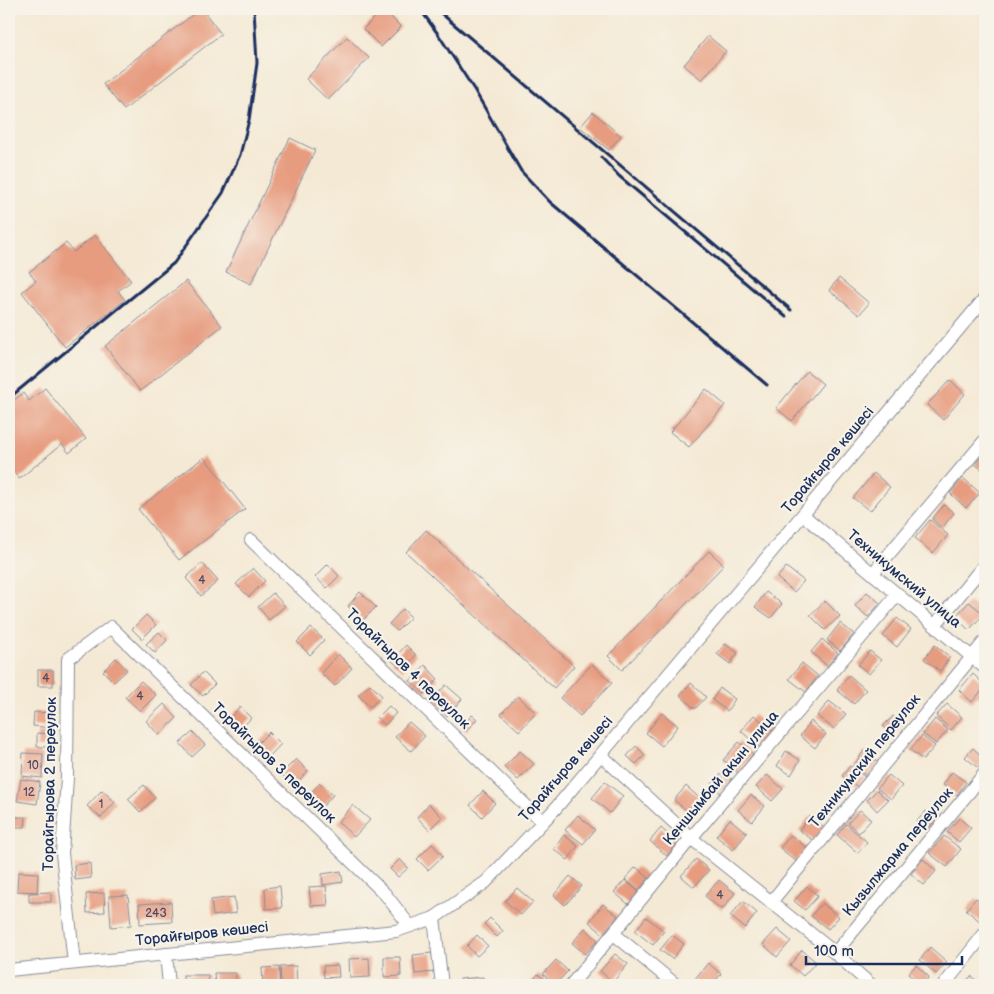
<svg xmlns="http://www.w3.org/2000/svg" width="994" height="994" viewBox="0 0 994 994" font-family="'Balsamiq Sans',sans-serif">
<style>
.building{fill:#e79c80}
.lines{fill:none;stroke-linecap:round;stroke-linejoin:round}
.minor-casing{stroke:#888c99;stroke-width:14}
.minor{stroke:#fff;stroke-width:12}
.rail{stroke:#1b2f5e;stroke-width:3}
.labels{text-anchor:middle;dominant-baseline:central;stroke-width:4.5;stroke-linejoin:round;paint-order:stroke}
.number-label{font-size:12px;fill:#4e4a66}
.street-label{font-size:15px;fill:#1b2f5e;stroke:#f7f3e8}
</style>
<rect width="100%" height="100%" fill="#f7f3e8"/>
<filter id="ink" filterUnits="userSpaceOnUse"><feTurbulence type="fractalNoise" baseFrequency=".02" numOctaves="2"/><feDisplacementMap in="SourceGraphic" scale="10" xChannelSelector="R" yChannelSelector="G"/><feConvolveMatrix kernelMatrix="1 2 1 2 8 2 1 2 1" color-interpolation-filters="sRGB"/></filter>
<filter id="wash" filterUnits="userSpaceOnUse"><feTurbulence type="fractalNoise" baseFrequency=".0096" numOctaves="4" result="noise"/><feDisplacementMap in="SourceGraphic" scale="20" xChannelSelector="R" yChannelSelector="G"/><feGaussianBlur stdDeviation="1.12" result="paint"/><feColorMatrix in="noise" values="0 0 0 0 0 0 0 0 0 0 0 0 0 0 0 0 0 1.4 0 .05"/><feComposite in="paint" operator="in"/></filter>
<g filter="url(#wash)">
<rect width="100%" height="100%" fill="#f4e9d4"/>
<g id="blocks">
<g class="building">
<path d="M200 9H202L221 34 124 110 103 84Z"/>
<path d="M383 9 401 27 381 47 363 29Z"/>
<path d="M708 36 726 51 702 80 684 65Z"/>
<path d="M347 37 369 58 328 100 306 79Z"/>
<path d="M593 112 621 136 609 150 580 127Z"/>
<path d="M290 138 315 150 251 284 226 272Z"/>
<path d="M95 235 131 281 118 291 125 300 65 347 22 292 36 281 29 272 66 243 74 252Z"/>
<path d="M839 278 869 303 859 315 829 290Z"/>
<path d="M186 281 222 326 140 391 105 346Z"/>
<path d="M807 371 823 384 792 421 776 408Z"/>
<path d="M950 380 965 394 943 420 927 405Z"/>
<path d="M45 388 86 439 69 453 62 444 19 479 9 465V404L23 393 29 401Z"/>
<path d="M706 389 725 405 689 447 670 432Z"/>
<path d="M985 452V472L975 464Z"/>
<path d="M204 457 245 509 179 560 138 509Z"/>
<path d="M874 473 890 487 870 511 853 498Z"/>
<path d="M963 478 980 493 966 508 950 493Z"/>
<path d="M944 505 954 513 942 528 932 519Z"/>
<path d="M930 520 948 535 933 553 915 538Z"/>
<path d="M426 530 574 666 554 688 406 552Z"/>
<path d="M709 551 724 565 622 670 608 656Z"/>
<path d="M202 563 218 581 201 596 186 578Z"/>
<path d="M328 564 339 576 327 588 315 577Z"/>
<path d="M786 567 804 581 794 592 777 578Z"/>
<path d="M253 568 265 581 249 597 236 584Z"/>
<path d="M360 592 376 607 363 620 348 606Z"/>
<path d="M766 592 782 604 771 618 755 607Z"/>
<path d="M867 592 880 603 868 617 855 606Z"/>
<path d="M273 593 285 606 269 620 258 607Z"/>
<path d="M825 601 840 616 825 630 810 615Z"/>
<path d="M969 602 984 614 969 630 955 617Z"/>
<path d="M403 609 411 617 397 631 389 624Z"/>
<path d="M146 615 156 625 142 639 132 629Z"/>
<path d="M897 618 911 629 897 647 883 636Z"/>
<path d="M840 623 854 634 840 651 827 640Z"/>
<path d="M311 628 324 640 310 655 297 642Z"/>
<path d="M159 632 167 640 155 653 146 644Z"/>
<path d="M822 639 838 653 827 666 811 652Z"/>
<path d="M725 644 738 653 730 664 717 654Z"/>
<path d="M406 645 416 655 403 670 392 661Z"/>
<path d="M935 645 950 657 940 671 924 659Z"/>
<path d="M870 651 881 660 869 674 858 665Z"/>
<path d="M338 654 352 668 335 686 321 673Z"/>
<path d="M116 658 127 670 114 682 103 671Z"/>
<path d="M802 663 818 676 806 692 789 679Z"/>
<path d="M592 664 612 683 580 716 560 698Z"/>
<path d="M425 665 438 679 424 694 410 681Z"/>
<rect x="38" y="670" width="15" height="16"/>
<path d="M203 672 215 684 203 696 191 685Z"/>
<path d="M973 674 985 685V687L972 702 959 690Z"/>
<path d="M849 675 866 690 854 704 837 690Z"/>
<path d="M141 681 156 695 140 711 125 697Z"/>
<path d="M691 683 706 697 695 709 680 695Z"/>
<path d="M370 684 382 696 370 707 358 695Z"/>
<path d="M446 685 462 699 447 716 431 701Z"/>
<path d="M720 688 735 699 727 711 712 700Z"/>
<path d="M518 696 536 713 519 731 501 714Z"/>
<path d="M829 701 846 714 834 729 817 716Z"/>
<path d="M164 704 177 718 159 735 146 721Z"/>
<path d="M947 704 962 717 951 730 936 716Z"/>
<path d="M389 706 396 713 385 725 377 718Z"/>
<path d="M240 707 251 718 238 732 226 722Z"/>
<path d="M34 712 54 713 53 728 33 726Z"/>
<path d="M662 713 678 726 662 746 646 733Z"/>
<path d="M472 715 477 719 466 731 461 727Z"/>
<path d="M754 715 773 731 759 747 741 731Z"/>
<path d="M893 716 902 724 893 734 883 726Z"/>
<path d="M935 719 948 730 936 744 923 734Z"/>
<path d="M811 721 826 734 815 748 800 736Z"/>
<path d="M409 722 425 736 411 751 395 737Z"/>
<path d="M193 732 205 745 192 757 180 743Z"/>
<path d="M269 732 281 744 266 760 253 748Z"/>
<path d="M37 733 51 734 50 747H37Z"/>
<path d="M922 736 935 746 923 760 910 750Z"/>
<path d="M739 742 753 754 738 773 723 760Z"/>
<path d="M636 746 645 755 636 764 627 756Z"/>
<path d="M973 748 985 759 978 768 965 757Z"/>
<path d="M520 751 534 764 518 780 504 767Z"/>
<path d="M786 751 800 760 791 775 777 766Z"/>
<path d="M864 751 879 762 868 777 853 766Z"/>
<path d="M23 753 43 754 42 778 22 776Z"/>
<path d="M296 759 308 771 294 786 281 774Z"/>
<path d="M850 766 865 777 858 787 842 776Z"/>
<path d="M723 772 732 779 721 793 711 785Z"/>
<path d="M952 772 966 782 957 795 943 785Z"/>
<path d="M767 775 783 789 772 801 756 787Z"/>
<path d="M889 775 902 786 891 799 877 788Z"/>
<path d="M21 779 40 782 37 804 17 801Z"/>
<path d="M605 782 623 796 610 813 592 798Z"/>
<path d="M320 783 333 795 319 810 306 798Z"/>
<path d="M144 785 155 798 140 812 128 799Z"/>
<path d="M686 786 704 802 693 816 674 800Z"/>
<path d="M102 790 115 802 101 818 87 806Z"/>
<path d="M877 790 888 800 877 811 867 800Z"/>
<path d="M483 791 495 803 482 817 470 805Z"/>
<path d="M751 795 765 806 752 822 738 810Z"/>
<path d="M429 804 442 817 429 830 417 817Z"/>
<path d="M353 805 370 820 354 837 338 822Z"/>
<path d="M860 810 871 820 859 833 848 823Z"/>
<path d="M926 811 936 820 926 831 916 822Z"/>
<path d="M578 815 595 830 583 844 565 830Z"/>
<path d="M810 816 825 828 814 841 799 830Z"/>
<path d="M9 817H26L25 827H9Z"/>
<path d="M959 818 971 828 959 842 947 832Z"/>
<path d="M730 819 747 833 733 850 716 836Z"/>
<path d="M846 824 867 842 858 853 837 835Z"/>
<path d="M661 828 678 843 667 856 650 841Z"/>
<path d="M564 835 578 846 568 860 554 849Z"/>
<path d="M791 835 807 848 796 861 780 848Z"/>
<path d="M944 836 961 849 947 867 929 853Z"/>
<path d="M432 844 443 856 428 870 417 859Z"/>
<path d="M400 859 408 868 398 877 390 869Z"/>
<path d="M696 859 709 870 694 887 681 876Z"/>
<path d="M923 859 936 871 924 885 911 874Z"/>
<path d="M90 863 91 878 75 880 74 865Z"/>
<path d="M636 867 649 878 638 891 625 879Z"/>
<path d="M341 871 343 882 323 885 322 874Z"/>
<path d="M18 872 38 873 37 892 17 891Z"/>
<path d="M570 876 582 886 565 905 554 895Z"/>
<path d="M625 880 639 892 628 904 614 892Z"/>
<path d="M719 880 735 893 722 910 705 896Z"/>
<path d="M280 886 282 908 266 909 265 888Z"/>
<path d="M326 886 328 905 311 906 309 887Z"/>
<path d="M807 886 818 896 805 910 794 901Z"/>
<path d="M517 888 533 902 521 915 505 901Z"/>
<path d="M51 892V902H29V893Z"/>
<path d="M104 893 105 912 87 913 86 894Z"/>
<path d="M128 895 131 925 111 927 109 896Z"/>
<path d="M234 897 236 913 213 916 211 900Z"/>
<path d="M976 898 985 905V916L981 922 966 910Z"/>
<path d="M743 901 757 913 745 928 730 916Z"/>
<path d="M171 902 172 922 140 924 139 904Z"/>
<path d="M822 903 839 917 828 929 811 916Z"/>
<path d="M603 904 618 916 603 934 589 922Z"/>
<path d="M646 917 664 931 653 945 635 931Z"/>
<path d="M490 918 503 931 497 937 484 924Z"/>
<path d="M585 928 598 940 585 954 572 943Z"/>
<path d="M777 929 791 941 777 957 763 944Z"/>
<path d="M477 935 488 946 477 956 467 946Z"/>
<path d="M672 935 684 944 672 959 660 950Z"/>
<path d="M930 947 947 962 936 974 920 960Z"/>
<path d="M802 950 816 962 803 976 790 965Z"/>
<path d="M432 953 434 972 415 974 413 955Z"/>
<path d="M615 954 628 964 613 982 600 971Z"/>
<path d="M384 957H400L401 976 384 977Z"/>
<path d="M369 958 370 977 350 978 349 959Z"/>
<path d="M556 960 568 971 555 985 543 974Z"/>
<path d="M708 963 721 974 712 985H700L694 980Z"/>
<path d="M338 965 339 977 324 978 323 966Z"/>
<path d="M916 965 929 977 922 985 908 974Z"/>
<path d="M296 966 297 985H281L280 967Z"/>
<path d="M279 967 280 985H263L262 968Z"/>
<path d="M214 973H236V985H215Z"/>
<path d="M538 974 551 985H529Z"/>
<rect x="183" y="975" width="25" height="10"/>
<path d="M971 976 982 985H964Z"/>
<path d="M483 977 484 985H460V979Z"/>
</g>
</g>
</g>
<g filter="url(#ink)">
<use href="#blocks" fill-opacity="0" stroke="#888c99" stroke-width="1"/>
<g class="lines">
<g class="minor-casing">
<g id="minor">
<path d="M803 515 985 668"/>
<path d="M251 540 543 822"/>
<path d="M873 573 985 440"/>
<path d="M935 625 985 564"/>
<path d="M601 755 691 838 835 953 871 985"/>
<path d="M771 902 985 641"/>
<path d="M434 918 442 985"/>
<path d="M614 934 676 985"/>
<path d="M835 953 985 773"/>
<path d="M166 954 169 985"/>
<path d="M74 963 62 853 67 778 68 659 111 627 385 894 410 926"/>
<path d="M9 970 396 931 434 918 486 882 555 809 985 298"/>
<path d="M571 985 691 838 898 594"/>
<path d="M944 985 985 933"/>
</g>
</g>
<use href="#minor" class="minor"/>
<g class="rail">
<path d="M420 9 438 34 475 91 521 171 550 202 767 385"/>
<path d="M436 9 791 310"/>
<path d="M601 157 619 176 786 317"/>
<path d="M9 398 174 263 223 193 240 155 249 120 257 63 254 9"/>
</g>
</g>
</g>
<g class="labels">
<g class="number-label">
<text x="202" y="580">4</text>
<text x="46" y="678">4</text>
<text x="140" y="696">4</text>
<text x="33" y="765">10</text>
<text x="29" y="792">12</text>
<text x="101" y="804">1</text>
<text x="720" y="895">4</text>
<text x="156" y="913">243</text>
</g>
<g class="street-label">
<text transform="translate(828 460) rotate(-50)">Торайғыров көшесі</text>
<text transform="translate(904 579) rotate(40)">Техникумский улица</text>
<text transform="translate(408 669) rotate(44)">Торайгыров 4 переулок</text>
<text transform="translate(865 761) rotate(-51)">Техникумский переулок</text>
<text transform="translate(274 763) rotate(44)">Торайгыров 3 переулок</text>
<text transform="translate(566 769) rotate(-49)">Торайғыров көшесі</text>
<text transform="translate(721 778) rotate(-50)">Кеншымбай акын улица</text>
<text transform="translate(50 784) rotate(-89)">Торайгырова 2 переулок</text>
<text transform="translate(898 852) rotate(-50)">Кызылжарма переулок</text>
<text transform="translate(202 934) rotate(-6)">Торайғыров көшесі</text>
</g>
</g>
<rect width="994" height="994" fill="none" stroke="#f7f3e8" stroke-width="30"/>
<path d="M806 956v8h156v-8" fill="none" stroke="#1b2f5e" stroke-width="2.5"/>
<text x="814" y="956" font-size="15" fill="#1b2f5e" stroke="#f7f3e8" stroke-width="4" paint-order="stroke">100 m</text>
</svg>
